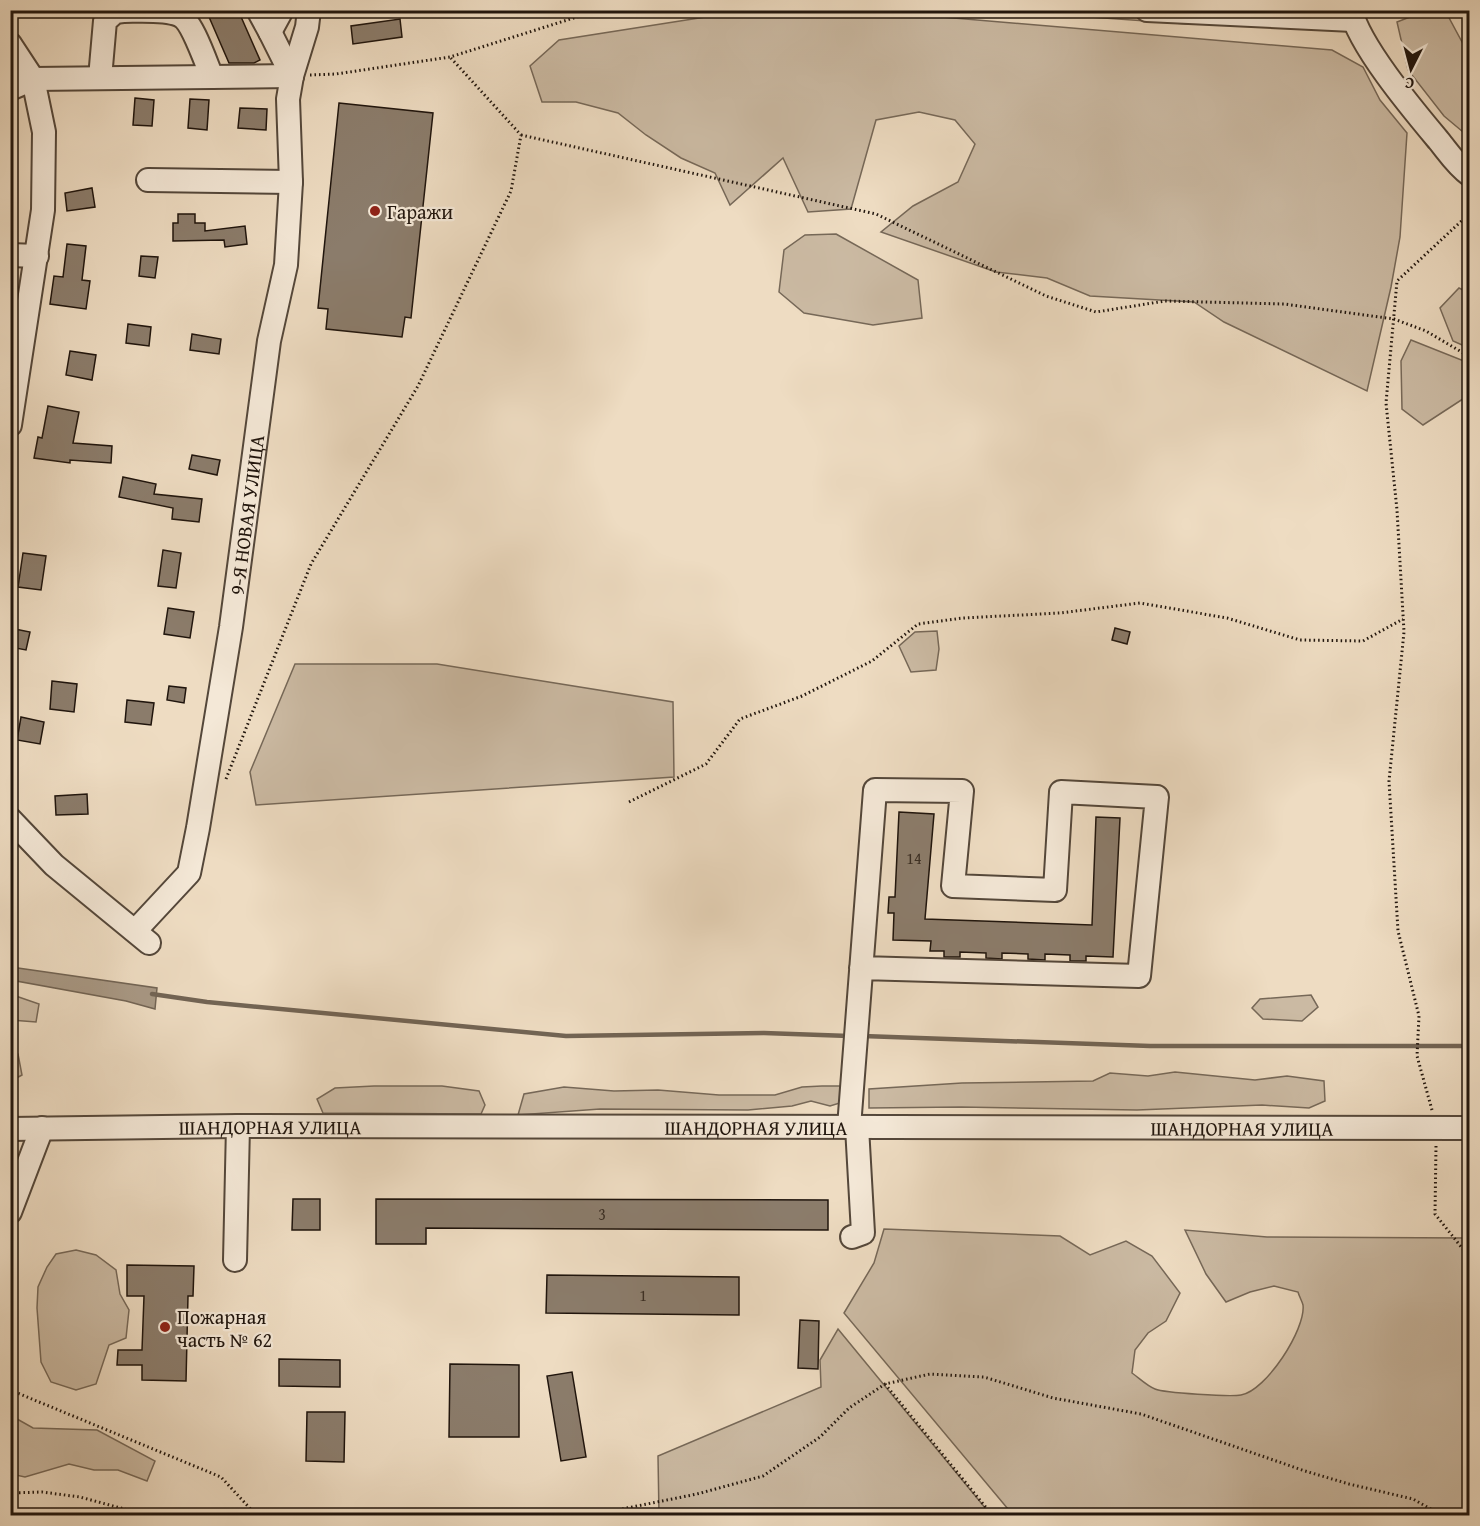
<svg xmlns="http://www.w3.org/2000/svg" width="1480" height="1526" viewBox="0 0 1480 1526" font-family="'Gentium Book Plus',serif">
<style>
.green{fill:#cbbaa3;stroke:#766858;stroke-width:1.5}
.water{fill:#a89884;stroke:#726454;stroke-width:1.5}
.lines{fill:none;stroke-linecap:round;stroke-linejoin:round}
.stream{stroke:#726454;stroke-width:4.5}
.building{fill:#8b7c6b;stroke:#20150d;stroke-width:1.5}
.minor-casing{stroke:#54473a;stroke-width:26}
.path{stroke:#20150d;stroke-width:3;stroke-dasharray:1.5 3;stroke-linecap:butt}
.minor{stroke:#f4e8d7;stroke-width:22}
.poi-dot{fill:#8f2418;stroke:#f4e8d7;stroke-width:2}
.labels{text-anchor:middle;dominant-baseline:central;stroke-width:4.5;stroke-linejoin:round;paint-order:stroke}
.number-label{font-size:16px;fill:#3b2f24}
.poi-label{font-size:20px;fill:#20150d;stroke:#f4e8d7;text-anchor:start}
.street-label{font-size:20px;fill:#20150d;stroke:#f4e8d7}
</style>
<rect width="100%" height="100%" fill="#eedcc2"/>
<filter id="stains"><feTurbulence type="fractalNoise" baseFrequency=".00333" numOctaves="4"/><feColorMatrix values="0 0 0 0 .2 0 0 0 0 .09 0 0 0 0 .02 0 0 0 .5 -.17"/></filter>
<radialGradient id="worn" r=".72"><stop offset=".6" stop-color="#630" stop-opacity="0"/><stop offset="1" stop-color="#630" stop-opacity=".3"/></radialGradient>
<g class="green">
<path d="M750 10 872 11 1332 50 1363 67 1380 100 1407 133 1400 237 1391 287 1367 391 1224 322 1194 302 1090 296 1047 278 996 272 881 232 913 206 958 182 975 144 955 120 919 112 876 120 851 209 808 212 783 158 730 205 715 173 681 158 646 135 618 113 576 102H542L530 66 559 40Z"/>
<path d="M1005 11H1180L1187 24Z"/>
<path d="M1415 15 1448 16 1469 55V137L1444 116 1408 70 1397 22Z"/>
<path d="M836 234 918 280 922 318 873 325 804 313 779 292 784 250 805 235Z"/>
<path d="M1459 288 1469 293V348L1453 341 1440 308Z"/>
<path d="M1411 340 1469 363V395L1423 425 1402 409 1401 361Z"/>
<path d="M937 631 939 649 936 670 911 672 899 646 915 632Z"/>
<path d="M295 664H437L673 702 674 777 256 805 250 772Z"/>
<path d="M10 994 39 1004 36 1022 11 1020Z"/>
<path d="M1311 995 1318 1007 1302 1021 1263 1019 1252 1008 1260 999Z"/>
<path d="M10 1050 18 1054 22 1075 11 1081Z"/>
<path d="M1175 1072 1255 1080 1287 1076 1324 1081 1325 1101 1309 1108 1262 1105 1137 1110 961 1107 869 1108V1089L962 1083 1093 1081 1110 1073 1148 1076Z"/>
<path d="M374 1086H442L479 1091 485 1105 481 1114 323 1113 317 1099 335 1088Z"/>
<path d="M822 1086H840L843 1102 830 1106 811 1101 792 1106 748 1110 600 1109 518 1115 524 1094 564 1087 614 1091 658 1090 719 1095H775L802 1087Z"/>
<path d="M884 1229 1060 1236 1090 1255 1126 1241 1152 1256 1180 1293 1166 1321 1148 1333 1135 1350 1132 1373C1139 1378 1147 1386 1155 1389 1165 1393 1230 1397 1241 1395 1266 1391 1306 1329 1303 1305 1302 1301 1299 1296 1298 1292L1274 1286 1250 1292 1226 1302 1206 1274 1185 1230 1267 1237 1469 1238V1515H1013L844 1313 874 1263Z"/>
<path d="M76 1250 96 1255 116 1270 120 1294 129 1310 126 1338 109 1345 96 1384 76 1390 51 1382 41 1362 37 1308 38 1287 47 1267 56 1254Z"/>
<path d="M838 1329 991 1515H659L658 1456 821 1387 820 1360Z"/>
<path d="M10 1415 33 1428 97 1430 155 1461 147 1481 118 1470H94L69 1464 25 1477 11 1474Z"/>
</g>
<path class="water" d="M11 967 157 988 155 1009 126 1001 11 980Z"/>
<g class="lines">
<g class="stream">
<path d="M152 994 207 1002 566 1036 764 1033 849 1036"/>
<path d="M863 1036 1150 1046H1470"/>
</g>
</g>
<g class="building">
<path d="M206 10H238L260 60 254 63H229Z"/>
<path d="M400 19 402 37 353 44 351 26Z"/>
<path d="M135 98 154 100 152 126 133 125Z"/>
<path d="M190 99 209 100 207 130 188 128Z"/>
<path d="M339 103 433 113 411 318 405 317 402 337 326 329 328 309 318 308Z"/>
<path d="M240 108 267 109 266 130 238 128Z"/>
<path d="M92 188 95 207 67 211 65 193Z"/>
<path d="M178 214H195V223H205V231L245 226 247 244 225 247 224 240 173 241V223H178Z"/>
<path d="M67 244 86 246 82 280 90 281 86 309 50 304 54 276 63 277Z"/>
<path d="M141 256 158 257 155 278 139 276Z"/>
<path d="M128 324 151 327 149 346 126 343Z"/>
<path d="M192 334 221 339 219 354 190 350Z"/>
<path d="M70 351 96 355 92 380 66 375Z"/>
<path d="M48 406 79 412 73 443 112 446 111 463 70 460V463L34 458 38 437 42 438Z"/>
<path d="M192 455 220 460 217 475 189 469Z"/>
<path d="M123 477 156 484 154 494 202 499 199 522 172 519 173 508 119 497Z"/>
<path d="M163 550 181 553 176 588 158 586Z"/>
<path d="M23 553 46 556 41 590 18 587Z"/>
<path d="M168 608 194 612 190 638 164 634Z"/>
<path d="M10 628 30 632 26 650 10 647Z"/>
<path d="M1115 628 1130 632 1127 644 1112 640Z"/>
<path d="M52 681 77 684 74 712 50 709Z"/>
<path d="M169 686 186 688 184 703 167 700Z"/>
<path d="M127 700 154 703 151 725 125 722Z"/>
<path d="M21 717 44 722 40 744 17 740Z"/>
<path d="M87 794 88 814 56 815 55 796Z"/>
<path d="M899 812 934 814 925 919 1092 925 1096 817 1120 818 1113 957 1086 956V961H1070V955L1045 954V960L1028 959V954L1002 953V959L986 958V953L960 952V957H944V951H930L931 941 893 940 894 913H888L889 897H895Z"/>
<path d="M293 1199H320V1230H292Z"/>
<path d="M376 1199 828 1200V1230L426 1228V1244H376Z"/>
<path d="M127 1265 194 1266 193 1296H188L186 1381 142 1380V1365H117L118 1350H142L144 1296H127Z"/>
<path d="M547 1275 739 1277V1315L546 1313Z"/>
<path d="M800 1320 819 1321 818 1369 798 1368Z"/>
<path d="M279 1359 340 1360V1387L279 1386Z"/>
<path d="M450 1364 519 1365V1437H449Z"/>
<path d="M572 1372 586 1457 561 1461 547 1376Z"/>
<path d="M307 1412H345L344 1462 306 1461Z"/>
</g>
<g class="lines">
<g class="minor-casing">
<g id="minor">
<path d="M258 10 270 32 282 10"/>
<path d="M1147 10 1353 20"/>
<path d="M1351 10C1359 46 1414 111 1439 141 1448 152 1457 166 1470 175"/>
<path d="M270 32 292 76"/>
<path d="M10 44 33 79 44 132 43 210 10 425"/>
<path d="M100 78 105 21 115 12 123 11C138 11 165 9 179 15 192 20 206 63 212 77"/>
<path d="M10 89 33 79 292 76"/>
<path d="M148 180 291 182"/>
<path d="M10 255 37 256"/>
<path d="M10 819 54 865 149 943"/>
<path id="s1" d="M135 931 189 873 198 828 231 627 269 341 286 265 291 182 288 99 292 76 307 27 309 10"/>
<path d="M849 1127 875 790 962 791 953 886 1055 890 1061 792 1157 797 1139 976 861 968"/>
<path id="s2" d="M10 1129 238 1126 1470 1128"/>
<path d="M10 1212 42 1128"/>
<path d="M852 1237 863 1233 857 1127"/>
<path d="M235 1260 238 1126"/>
</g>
</g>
<g class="path">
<path d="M310 75 336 74 450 57 599 10"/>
<path d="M521 135 876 214 1046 296 1096 312 1165 301 1284 304 1394 319 1426 331 1470 357"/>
<path d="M226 779 311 564 418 386 511 191 521 135 450 57"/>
<path d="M629 802 706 764 740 719 802 696 872 661 918 624 963 618 1060 613 1140 603 1227 618 1300 640 1363 641 1403 619"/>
<path d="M1432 1110 1417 1056 1419 1016 1398 931 1389 781 1404 632 1397 510 1386 403 1397 281 1470 213"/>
<path d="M1436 1146 1435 1214 1470 1258"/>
<path d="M885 1384 993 1516"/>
<path d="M10 1390 221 1477 257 1516"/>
<path d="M10 1493 42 1492 80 1497 150 1516"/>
<path d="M587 1516 697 1494 763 1476 820 1437 849 1408 885 1384 930 1374 984 1377 1053 1398 1141 1414 1305 1471 1349 1484 1413 1499 1443 1516"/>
</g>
<use href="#minor" class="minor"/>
</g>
<g class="poi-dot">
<circle cx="375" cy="211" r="6"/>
<circle cx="165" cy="1327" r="6"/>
</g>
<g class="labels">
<g class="number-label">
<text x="914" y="858">14</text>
<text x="602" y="1214">3</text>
<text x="643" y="1295">1</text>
</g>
<g class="poi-label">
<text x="387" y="211">Гаражи</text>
<text x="177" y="1316">Пожарная<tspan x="177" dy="23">часть № 62</tspan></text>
</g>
<g class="street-label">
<text stroke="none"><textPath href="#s1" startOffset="442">9-Я НОВАЯ УЛИЦА</textPath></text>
<text stroke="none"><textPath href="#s2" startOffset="260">ШАНДОРНАЯ УЛИЦА</textPath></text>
<text stroke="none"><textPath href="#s2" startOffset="746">ШАНДОРНАЯ УЛИЦА</textPath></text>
<text stroke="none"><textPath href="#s2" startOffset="1232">ШАНДОРНАЯ УЛИЦА</textPath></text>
</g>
</g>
<rect width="1480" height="1526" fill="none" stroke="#eedcc2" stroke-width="36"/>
<rect x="12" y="12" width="1456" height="1502" fill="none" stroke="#20150d" stroke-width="3"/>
<rect x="18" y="18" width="1444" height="1490" fill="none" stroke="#20150d" stroke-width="1.5"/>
<g transform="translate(1411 69) rotate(186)" stroke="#f4e8d7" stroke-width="4.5" paint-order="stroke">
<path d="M0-4.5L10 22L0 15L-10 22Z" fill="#20150d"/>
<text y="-9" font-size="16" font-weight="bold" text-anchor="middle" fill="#20150d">С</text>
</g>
<rect width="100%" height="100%" filter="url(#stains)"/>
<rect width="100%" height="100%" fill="url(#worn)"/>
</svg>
